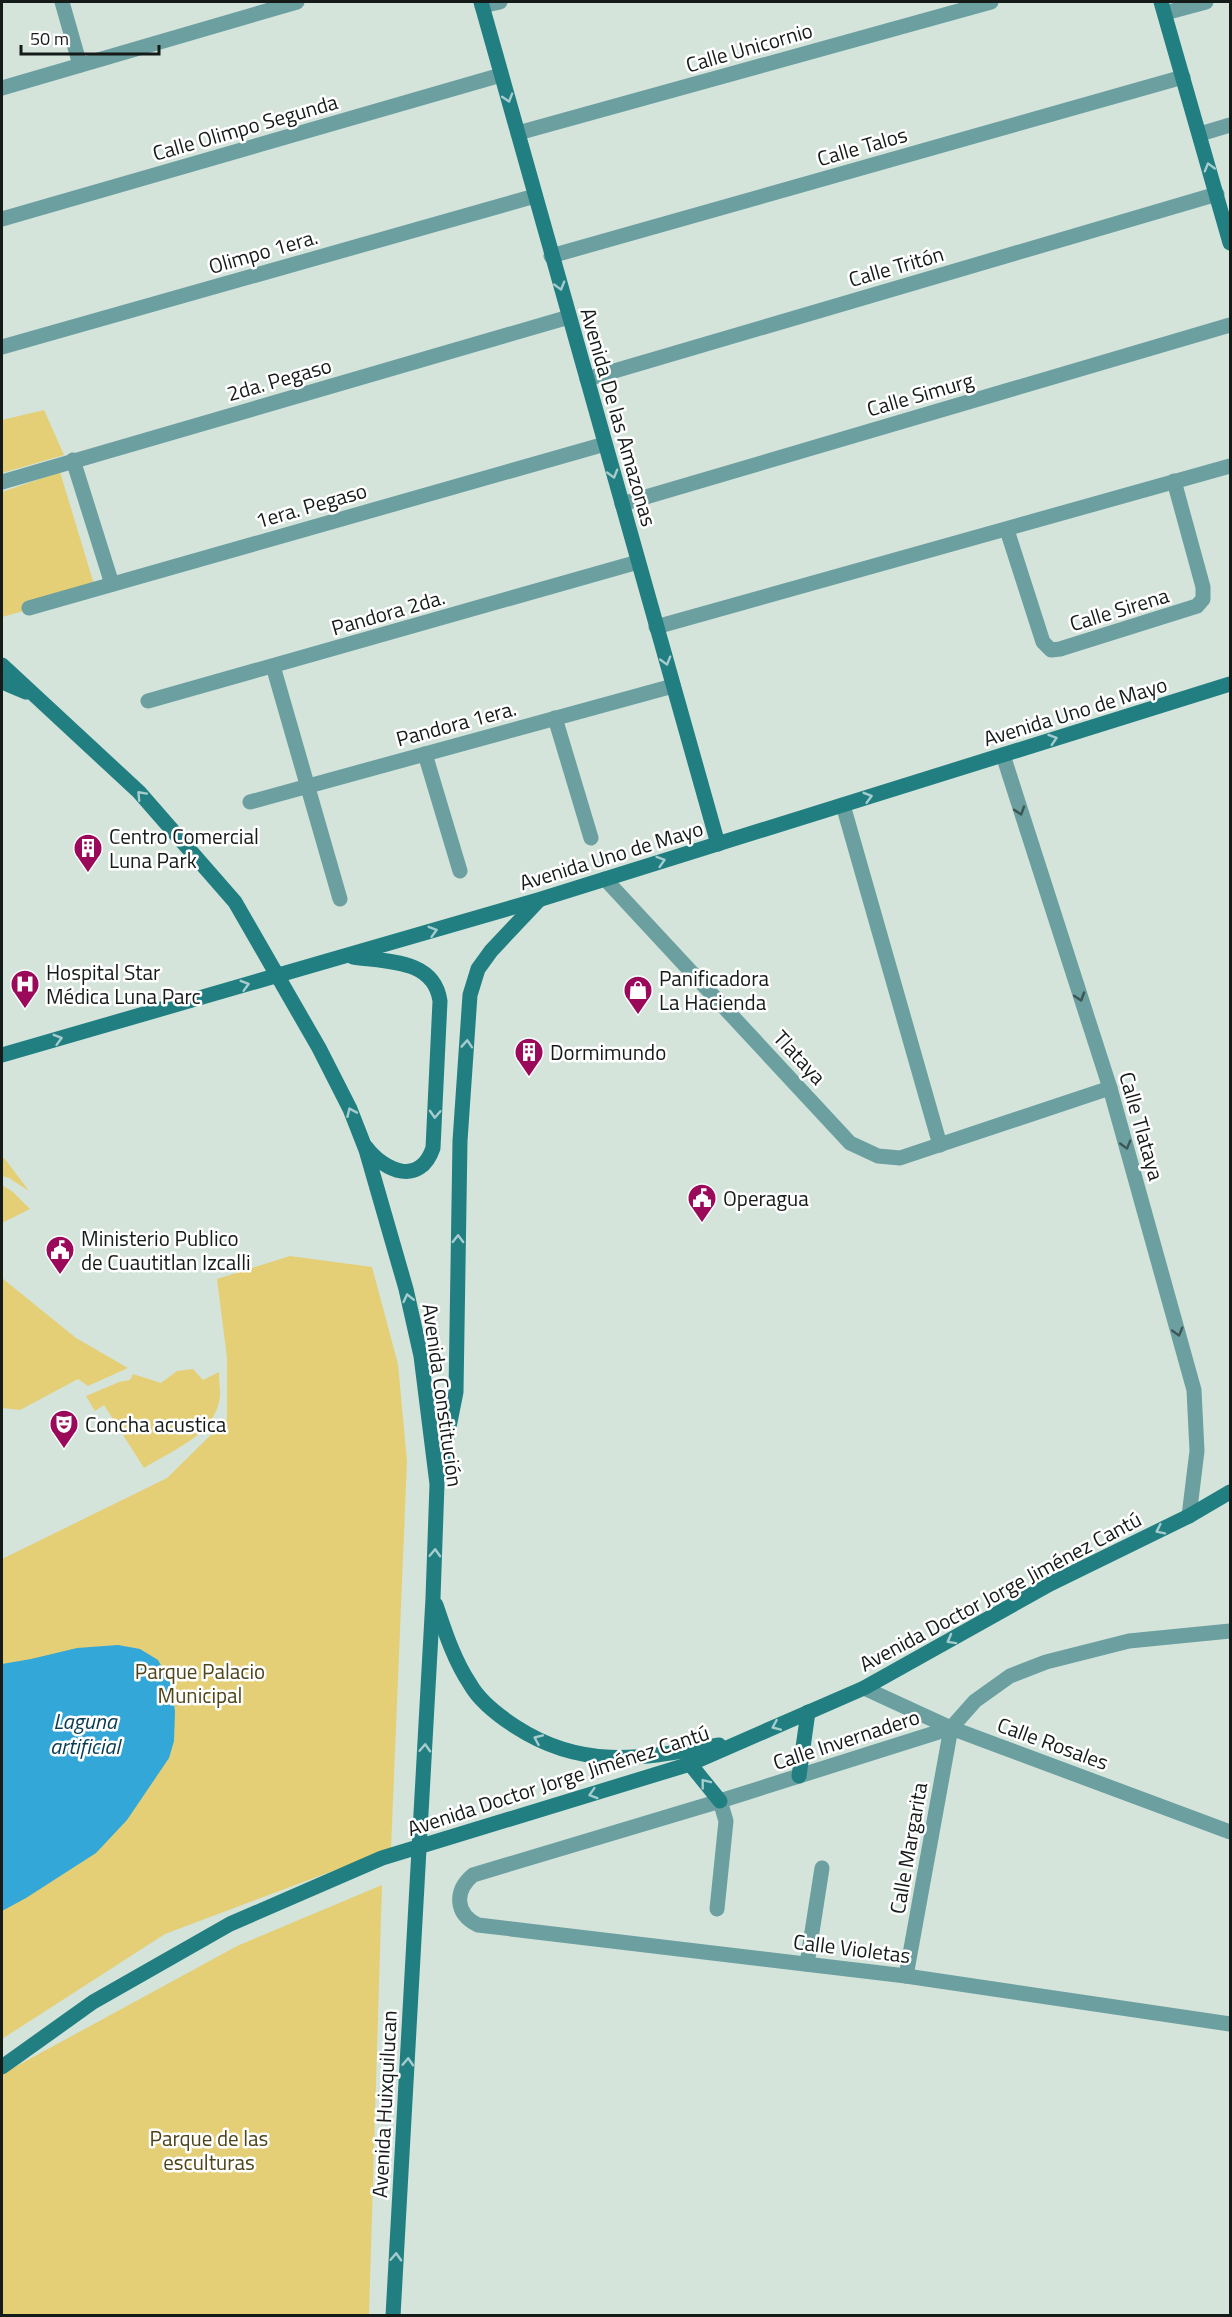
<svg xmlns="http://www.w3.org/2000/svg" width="1232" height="2317" viewBox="0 0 1232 2317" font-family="'Titillium Web',sans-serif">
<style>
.green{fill:#e4cf77}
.water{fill:#32a7d8}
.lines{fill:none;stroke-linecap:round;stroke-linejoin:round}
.street{stroke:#6b9fa0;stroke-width:15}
.secondary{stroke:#217f82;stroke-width:15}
.oneway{stroke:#a6cccd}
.oneway2{stroke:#3c5655}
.labels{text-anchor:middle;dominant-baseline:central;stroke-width:5;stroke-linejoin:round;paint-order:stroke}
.street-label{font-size:21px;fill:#151b18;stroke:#fff}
.poi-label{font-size:21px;fill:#151b18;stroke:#fff;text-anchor:start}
.park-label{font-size:21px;fill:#4d4419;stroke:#fff}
.water-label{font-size:22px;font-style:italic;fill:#093b50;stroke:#fff}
</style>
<rect width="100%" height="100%" fill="#d4e4db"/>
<g class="green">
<path d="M44 410 64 455 2 473V420Z"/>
<path d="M60 472 96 591 2 617V492Z"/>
<path d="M2 1157 5 1159 29 1191 9 1178 2 1176Z"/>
<path d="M2 1185 13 1192 30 1209 2 1223Z"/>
<path d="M290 1256 372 1267 398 1364 407 1461 391 1849 165 1934 2 2039V1559L167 1478 227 1419V1358L217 1279Z"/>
<path d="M2 1278 76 1338 128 1368 88 1386 78 1379 20 1410 2 1408Z"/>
<path d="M193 1369 203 1380 219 1372C219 1380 220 1388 220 1396 216 1435 172 1450 144 1468L104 1405 95 1411 86 1396 119 1382 130 1380 133 1374 161 1383 177 1371Z"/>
<path d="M382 1885 369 2315 2 2316V2074L237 1946Z"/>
</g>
<path class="water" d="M118 1645 140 1649 158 1660 172 1685 175 1712 174 1741 169 1758 127 1820 96 1853 26 1898 2 1911V1664L31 1659 77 1648Z"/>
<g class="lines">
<g class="street">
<path d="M62 2 80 65"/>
<path d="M482 6 500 2"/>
<path d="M1165 13 1206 2"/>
<path d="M2 88 297 2"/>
<path d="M518 133 991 2"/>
<path d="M1200 134 1230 125"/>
<path d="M2 219 501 75"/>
<path d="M551 256 1183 77"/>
<path d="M2 347 535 196"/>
<path d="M587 379 1217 194"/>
<path d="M73 460 112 584"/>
<path d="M2 482 569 317"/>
<path d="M622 504 1230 325"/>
<path d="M1007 530 1043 642 1051 650 1060 649 1197 606 1203 599V587L1174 481"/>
<path d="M29 608 605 444"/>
<path d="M656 627 1230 466"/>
<path d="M273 666 340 899"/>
<path d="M148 701 638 562"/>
<path d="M555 718 591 838"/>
<path d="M425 754 460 871"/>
<path d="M1003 755 1110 1088 1194 1390 1197 1451 1189 1516"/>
<path d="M250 802 673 686"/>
<path d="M843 805 940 1145"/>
<path d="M605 879 850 1143 878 1156 900 1158 1110 1088"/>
<path d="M1230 1631 1129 1641 1046 1662 1010 1676 975 1701 951 1728 720 1801 473 1875C454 1891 455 1914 478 1925L906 1976 1230 2024"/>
<path d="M864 1688 951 1728 1230 1832"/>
<path d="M717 1909 726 1821 720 1801"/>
<path d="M807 1964 822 1868"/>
<path d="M906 1976 951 1728"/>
</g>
<g class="secondary">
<path d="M481 2 718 844"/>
<path d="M1161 2 1230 243"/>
<path d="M2 665 139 792 235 902 319 1048 350 1109 366 1150 406 1289 421 1356 437 1484 433 1598 393 2316"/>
<path d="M2 682 26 692"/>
<path d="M353 957C387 962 434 959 440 1001L433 1148C420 1186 385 1172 366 1147"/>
<path d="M2 1055 538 900 1230 684"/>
<path d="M440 1472 456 1392 460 1141 470 995 478 969 491 951 538 901"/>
<path d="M436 1605C445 1632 454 1660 470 1684 480 1702 499 1716 516 1727 584 1771 644 1758 719 1745"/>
<path d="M690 1764 720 1801"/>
<path d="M799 1776 808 1712"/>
<path d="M2 2067 93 2002 230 1924 382 1858 690 1764 864 1688 1050 1584 1189 1516 1230 1492"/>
</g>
</g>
<defs><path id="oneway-chevron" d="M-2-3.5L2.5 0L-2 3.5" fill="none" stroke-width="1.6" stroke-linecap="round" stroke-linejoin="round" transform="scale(1.5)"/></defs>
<g class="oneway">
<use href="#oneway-chevron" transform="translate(508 98) rotate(73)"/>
<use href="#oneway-chevron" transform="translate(1209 167) rotate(-106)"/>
<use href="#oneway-chevron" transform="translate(560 286) rotate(74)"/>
<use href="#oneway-chevron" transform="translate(613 474) rotate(74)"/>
<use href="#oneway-chevron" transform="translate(666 661) rotate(74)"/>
<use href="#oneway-chevron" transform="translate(1053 739) rotate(-18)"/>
<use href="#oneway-chevron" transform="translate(141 795) rotate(-133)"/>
<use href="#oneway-chevron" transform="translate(868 797) rotate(-16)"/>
<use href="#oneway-chevron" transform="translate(661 861) rotate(-17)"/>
<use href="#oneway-chevron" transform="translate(433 931) rotate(-16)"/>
<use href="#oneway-chevron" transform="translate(245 985) rotate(-16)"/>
<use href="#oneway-chevron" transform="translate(58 1039) rotate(-16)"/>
<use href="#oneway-chevron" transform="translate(467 1044) rotate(-86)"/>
<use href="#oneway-chevron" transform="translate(351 1112) rotate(-114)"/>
<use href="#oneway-chevron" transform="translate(435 1114) rotate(93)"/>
<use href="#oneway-chevron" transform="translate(458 1239) rotate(-89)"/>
<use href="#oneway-chevron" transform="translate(408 1298) rotate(-103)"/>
<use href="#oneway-chevron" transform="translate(1160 1530) rotate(154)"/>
<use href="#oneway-chevron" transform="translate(435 1553) rotate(-88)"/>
<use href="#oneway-chevron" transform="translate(951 1640) rotate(151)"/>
<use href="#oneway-chevron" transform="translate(776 1726) rotate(157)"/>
<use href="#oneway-chevron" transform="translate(538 1739) rotate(-156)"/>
<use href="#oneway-chevron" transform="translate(425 1748) rotate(-87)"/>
<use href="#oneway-chevron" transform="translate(705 1783) rotate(-128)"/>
<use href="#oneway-chevron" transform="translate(593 1794) rotate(163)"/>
<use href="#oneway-chevron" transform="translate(408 2062) rotate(-87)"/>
<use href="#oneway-chevron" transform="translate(396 2257) rotate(-87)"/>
</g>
<g class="oneway2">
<use href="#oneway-chevron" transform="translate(1020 811) rotate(72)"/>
<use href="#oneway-chevron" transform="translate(1080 997) rotate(72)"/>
<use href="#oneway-chevron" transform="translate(1126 1145) rotate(74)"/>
<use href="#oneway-chevron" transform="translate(1178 1332) rotate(74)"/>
</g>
<defs>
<g id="building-pin" transform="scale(1.5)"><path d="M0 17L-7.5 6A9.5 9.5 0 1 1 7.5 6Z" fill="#9a095a" stroke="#fff"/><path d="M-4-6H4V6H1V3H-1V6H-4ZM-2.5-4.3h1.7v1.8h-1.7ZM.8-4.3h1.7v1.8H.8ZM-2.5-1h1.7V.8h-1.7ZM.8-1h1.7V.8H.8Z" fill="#fff"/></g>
<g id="hospital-pin" transform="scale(1.5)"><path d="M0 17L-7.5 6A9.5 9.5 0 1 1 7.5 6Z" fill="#9a095a" stroke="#fff"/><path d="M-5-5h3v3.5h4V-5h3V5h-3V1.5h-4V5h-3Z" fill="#fff"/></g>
<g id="shop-pin" transform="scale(1.5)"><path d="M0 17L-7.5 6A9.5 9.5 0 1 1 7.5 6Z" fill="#9a095a" stroke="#fff"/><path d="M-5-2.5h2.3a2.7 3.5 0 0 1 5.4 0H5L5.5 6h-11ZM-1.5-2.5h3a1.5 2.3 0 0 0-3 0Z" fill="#fff"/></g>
<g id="civic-pin" transform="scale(1.5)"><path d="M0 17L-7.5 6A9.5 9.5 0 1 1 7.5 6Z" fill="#9a095a" stroke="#fff"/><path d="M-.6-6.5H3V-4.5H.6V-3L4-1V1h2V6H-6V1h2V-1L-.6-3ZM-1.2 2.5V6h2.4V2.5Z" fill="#fff"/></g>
<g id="theatre-pin" transform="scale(1.5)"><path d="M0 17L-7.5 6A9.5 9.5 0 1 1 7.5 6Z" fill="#9a095a" stroke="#fff"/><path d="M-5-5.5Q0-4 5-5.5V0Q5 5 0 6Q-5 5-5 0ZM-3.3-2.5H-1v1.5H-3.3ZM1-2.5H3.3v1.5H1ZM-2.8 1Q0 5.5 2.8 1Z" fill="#fff"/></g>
</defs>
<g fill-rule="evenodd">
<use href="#building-pin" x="88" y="848"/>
<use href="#hospital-pin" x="25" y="984"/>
<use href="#shop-pin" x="638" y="990"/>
<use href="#building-pin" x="529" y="1052"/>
<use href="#civic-pin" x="702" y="1198"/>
<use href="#civic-pin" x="60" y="1250"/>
<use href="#theatre-pin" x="64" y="1424"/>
</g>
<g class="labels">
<g class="street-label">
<text transform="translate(749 47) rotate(-16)">Calle Unicornio</text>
<text transform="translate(245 127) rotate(-16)">Calle Olimpo Segunda</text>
<text transform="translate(862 146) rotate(-16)">Calle Talos</text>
<text transform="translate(263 251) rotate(-16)">Olimpo 1era.</text>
<text transform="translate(896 266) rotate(-16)">Calle Tritón</text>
<text transform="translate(279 379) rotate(-16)">2da. Pegaso</text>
<text transform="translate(920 394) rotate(-16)">Calle Simurg</text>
<text transform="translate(619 417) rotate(74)">Avenida De las Amazonas</text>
<text transform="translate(311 505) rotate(-16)">1era. Pegaso</text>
<text transform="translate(1119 609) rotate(-17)">Calle Sirena</text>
<text transform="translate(388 612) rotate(-16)">Pandora 2da.</text>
<text transform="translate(1075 711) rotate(-17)">Avenida Uno de Mayo</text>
<text transform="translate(456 723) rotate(-15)">Pandora 1era.</text>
<text transform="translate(611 855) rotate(-17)">Avenida Uno de Mayo</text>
<text transform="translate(800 1057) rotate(47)">Tlataya</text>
<text transform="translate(1142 1126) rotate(74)">Calle Tlataya</text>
<text transform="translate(443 1395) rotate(82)">Avenida Constitución</text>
<text transform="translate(1000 1591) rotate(-28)">Avenida Doctor Jorge Jiménez Cantú</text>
<text transform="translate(846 1739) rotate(-18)">Calle Invernadero</text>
<text transform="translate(1053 1743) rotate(20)">Calle Rosales</text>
<text transform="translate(558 1780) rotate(-18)">Avenida Doctor Jorge Jiménez Cantú</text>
<text transform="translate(908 1848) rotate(-80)">Calle Margarita</text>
<text transform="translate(852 1948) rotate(7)">Calle Violetas</text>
<text transform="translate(384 2104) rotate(-87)">Avenida Huixquilucan</text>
</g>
<g class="poi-label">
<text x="109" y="836">Centro Comercial<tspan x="109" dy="24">Luna Park</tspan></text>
<text x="46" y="972">Hospital Star<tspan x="46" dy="24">Médica Luna Parc</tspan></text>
<text x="659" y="978">Panificadora<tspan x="659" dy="24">La Hacienda</tspan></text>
<text x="550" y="1052">Dormimundo</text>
<text x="723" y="1198">Operagua</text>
<text x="81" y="1238">Ministerio Publico<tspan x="81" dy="24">de Cuautitlan Izcalli</tspan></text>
<text x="85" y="1424">Concha acustica</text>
</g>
<g class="park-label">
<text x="200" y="1671">Parque Palacio<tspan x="200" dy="24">Municipal</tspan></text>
<text x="209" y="2138">Parque de las<tspan x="209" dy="24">esculturas</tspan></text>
</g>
<g class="water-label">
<text x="85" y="1721">Laguna<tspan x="85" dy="25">artificial</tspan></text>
</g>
</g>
<rect width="1232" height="2317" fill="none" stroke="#151b18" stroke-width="6"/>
<path d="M21 45v9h138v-9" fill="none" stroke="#151b18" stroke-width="3"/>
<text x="30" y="45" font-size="18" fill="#151b18" stroke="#ffffff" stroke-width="4.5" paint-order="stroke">50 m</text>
</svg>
